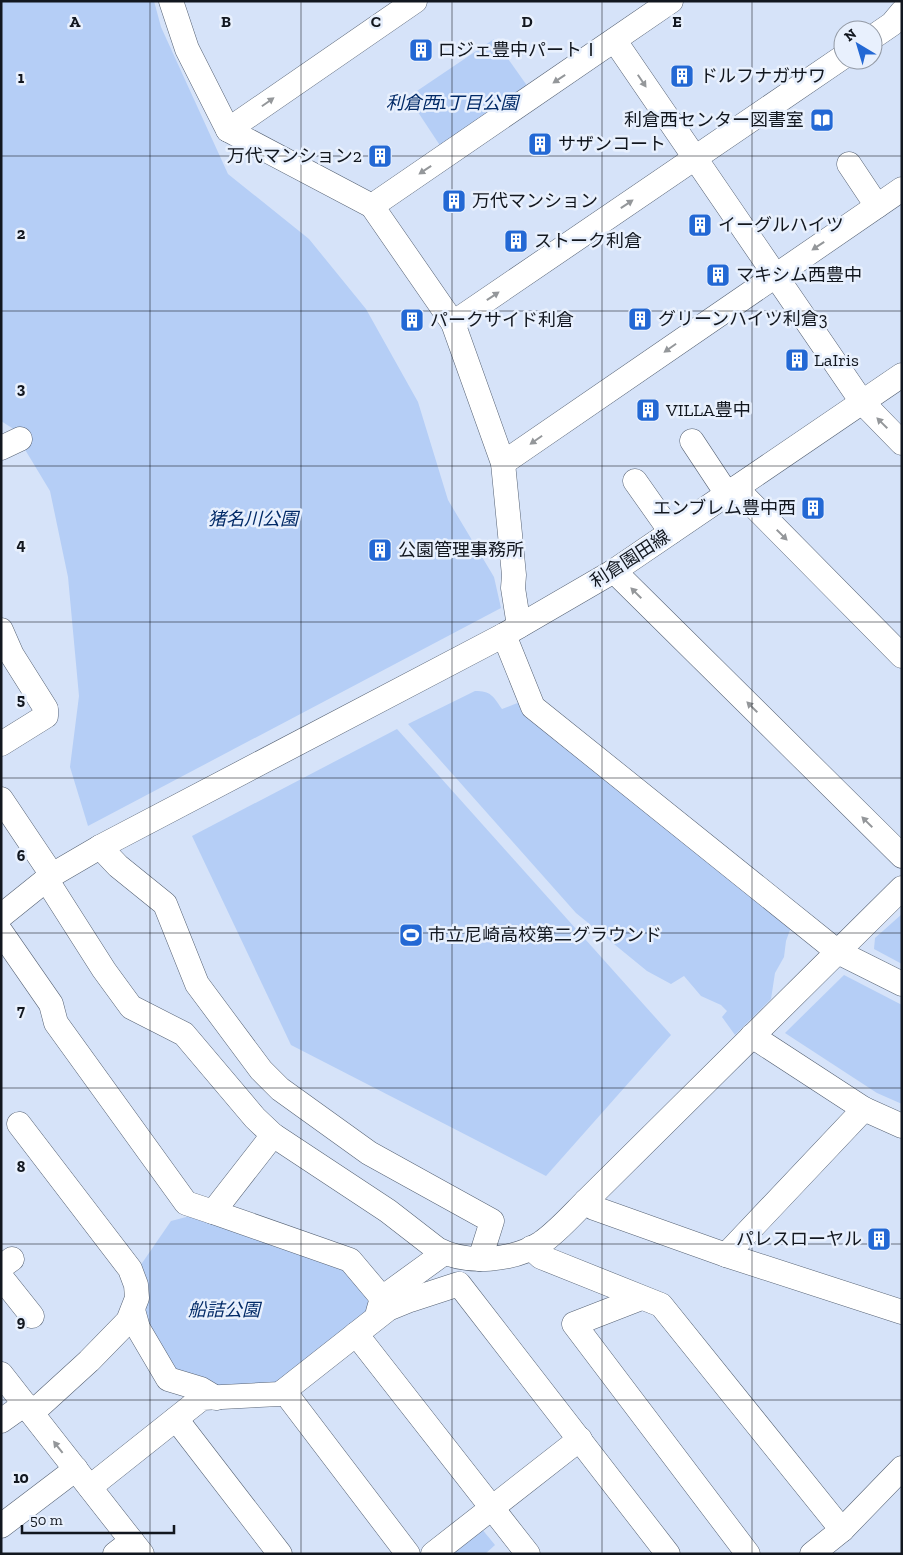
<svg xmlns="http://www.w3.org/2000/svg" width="903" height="1555" viewBox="0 0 903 1555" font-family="'Zilla Slab','Noto Sans JP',serif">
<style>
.green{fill:#b5cef6}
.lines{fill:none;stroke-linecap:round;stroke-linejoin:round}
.minor-casing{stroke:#566274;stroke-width:25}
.minor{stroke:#fff;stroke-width:24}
.oneway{fill:#94979a}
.grid{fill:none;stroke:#12171f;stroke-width:1;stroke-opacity:0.55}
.labels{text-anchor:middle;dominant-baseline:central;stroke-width:5;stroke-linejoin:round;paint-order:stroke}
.poi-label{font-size:18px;fill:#12171f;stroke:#e8f0fd;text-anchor:start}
.park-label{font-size:18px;font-style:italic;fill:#022a67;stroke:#e8f0fd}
.street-label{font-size:18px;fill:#12171f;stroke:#e8f0fd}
.grid-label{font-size:16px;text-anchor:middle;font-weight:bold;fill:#12171f;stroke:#e8f0fd;stroke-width:5;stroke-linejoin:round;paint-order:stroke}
</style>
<rect width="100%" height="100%" fill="#d6e3f9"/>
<g class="green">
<path d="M1 1H154L161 27 228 174 309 239 366 309 418 402 448 500 494 577 501 608 88 826 70 767 79 696 68 577 50 491 12 428 1 421Z"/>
<path d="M494 39 528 87 441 147 408 97Z"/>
<path d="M475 691C491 691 493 696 502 709L520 702 791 927 786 941 784 957 775 973 771 999 735 1035 722 1017 727 1011 721 1005 701 996 684 976 671 984 647 971 576 913 408 724Z"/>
<path d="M397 729 671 1035 546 1176 291 1045 192 836Z"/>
<path d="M902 914V964L874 949 875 938Z"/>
<path d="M844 975 902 1005V1104L877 1093 785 1033Z"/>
<path d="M194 1215 347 1264 374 1296 372 1310 276 1387 198 1392 134 1327 138 1269 171 1221Z"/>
<path d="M481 1528 495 1545 485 1554H446Z"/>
</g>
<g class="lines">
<g class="minor-casing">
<g id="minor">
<path d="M171 1 187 49 228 130 372 206 453 323 503 463 514 575 513 588 519 626"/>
<path d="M873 37 892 24 902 12"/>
<path d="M615 41 862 402 902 443"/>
<path d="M228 130 415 1"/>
<path d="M849 164 877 206"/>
<path d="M372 206 671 1"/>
<path d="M453 323 843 57"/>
<path d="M692 441 727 494"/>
<path d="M1 448 20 439"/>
<path d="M503 463 902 189"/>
<path d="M635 481 671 532"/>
<path d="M736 488 902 656"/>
<path d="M614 571 902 856"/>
<path d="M1 630 12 655 46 709V716L1 744"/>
<path d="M504 635 533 707 838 952 902 984"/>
<path d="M1 799 52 875"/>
<path d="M100 847 118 866 165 904 197 984 261 1070 280 1089 369 1153 492 1221 480 1259"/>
<path d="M46 879 104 970 131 1007 184 1034 255 1118 273 1135 388 1211 437 1249C467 1265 513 1261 541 1243 557 1232 572 1215 586 1201L902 888"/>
<path d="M1 916 52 875 100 847 504 635 614 571 902 375"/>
<path d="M1 932 51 1004 56 1023 186 1203 213 1212 273 1135"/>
<path d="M752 1036 864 1109 902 1126"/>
<path d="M19 1124 130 1269 136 1285 137 1298 128 1321 89 1361 32 1413"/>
<path d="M586 1201 594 1208 726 1255 902 1312"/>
<path d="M213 1212 350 1260 382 1298"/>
<path d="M531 1248 541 1257 661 1305 842 1530"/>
<path d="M726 1255 864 1109"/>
<path d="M1 1267 12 1259"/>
<path d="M1 1277 32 1316"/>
<path d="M641 1298 574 1324 748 1554"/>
<path d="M133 1310 138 1328 168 1379 201 1389 216 1398"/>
<path d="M378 1312 382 1298 444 1253"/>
<path d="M356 1334 528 1554"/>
<path d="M1 1374 142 1554"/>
<path d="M284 1391 408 1554"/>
<path d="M176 1419 280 1554"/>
<path d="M1 1421 25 1404"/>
<path d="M90 1487 202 1398 280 1394 388 1309 410 1300 459 1284 668 1554"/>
<path d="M1 1526 76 1469"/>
<path d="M115 1554 132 1541"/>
<path d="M433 1554 580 1439"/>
<path d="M812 1554 842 1530 902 1468"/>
</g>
</g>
<use href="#minor" class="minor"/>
</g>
<defs><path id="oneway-solid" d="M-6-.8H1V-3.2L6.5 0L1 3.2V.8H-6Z" transform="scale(1.25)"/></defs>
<g class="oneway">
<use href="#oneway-solid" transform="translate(559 79) rotate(146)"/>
<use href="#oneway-solid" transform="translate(642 81) rotate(56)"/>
<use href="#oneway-solid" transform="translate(268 102) rotate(-35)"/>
<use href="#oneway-solid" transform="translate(425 170) rotate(146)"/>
<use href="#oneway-solid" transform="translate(627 204) rotate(-34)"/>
<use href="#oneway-solid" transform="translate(818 246) rotate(146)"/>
<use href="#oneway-solid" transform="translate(493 296) rotate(-34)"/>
<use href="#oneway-solid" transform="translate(670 348) rotate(145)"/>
<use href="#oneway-solid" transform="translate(882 423) rotate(-135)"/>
<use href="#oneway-solid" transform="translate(536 440) rotate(145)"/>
<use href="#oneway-solid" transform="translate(782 535) rotate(45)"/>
<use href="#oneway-solid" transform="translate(636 593) rotate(-135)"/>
<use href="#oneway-solid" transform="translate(752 707) rotate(-135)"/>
<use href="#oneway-solid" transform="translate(867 822) rotate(-135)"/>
<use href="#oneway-solid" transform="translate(58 1447) rotate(-128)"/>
</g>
<path class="grid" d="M150 1V1554M301 1V1554M452 1V1554M602 1V1554M752 1V1554M1 156H902M1 311H902M1 466H902M1 622H902M1 778H902M1 933H902M1 1088H902M1 1244H902M1 1400H902"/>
<defs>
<g id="building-square" transform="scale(1.25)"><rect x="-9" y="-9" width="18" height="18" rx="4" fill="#2368d4" stroke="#e8f0fd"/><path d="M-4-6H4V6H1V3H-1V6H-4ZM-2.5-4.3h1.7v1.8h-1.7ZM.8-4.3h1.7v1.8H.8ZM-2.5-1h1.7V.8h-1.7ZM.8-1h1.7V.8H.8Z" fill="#fff"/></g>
<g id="library-square" transform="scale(1.25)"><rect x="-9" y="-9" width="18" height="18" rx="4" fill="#2368d4" stroke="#e8f0fd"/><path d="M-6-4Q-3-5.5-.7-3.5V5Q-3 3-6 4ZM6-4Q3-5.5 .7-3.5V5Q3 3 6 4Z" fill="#fff"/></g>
<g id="stadium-square" transform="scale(1.25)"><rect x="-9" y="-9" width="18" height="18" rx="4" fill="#2368d4" stroke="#e8f0fd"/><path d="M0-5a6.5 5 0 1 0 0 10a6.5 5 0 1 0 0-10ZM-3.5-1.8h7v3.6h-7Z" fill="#fff"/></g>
</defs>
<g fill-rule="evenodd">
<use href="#building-square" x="421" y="50"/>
<use href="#building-square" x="682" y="76"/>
<use href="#library-square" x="822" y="120"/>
<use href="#building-square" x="540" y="144"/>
<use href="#building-square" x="380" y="156"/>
<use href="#building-square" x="454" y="201"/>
<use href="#building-square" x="700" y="225"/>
<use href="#building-square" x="516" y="241"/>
<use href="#building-square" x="718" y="275"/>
<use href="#building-square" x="640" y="319"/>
<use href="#building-square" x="412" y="320"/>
<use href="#building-square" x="797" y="360"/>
<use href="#building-square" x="648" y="410"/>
<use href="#building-square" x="813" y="508"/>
<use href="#building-square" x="380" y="550"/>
<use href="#stadium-square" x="411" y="935"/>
<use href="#building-square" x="879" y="1239"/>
</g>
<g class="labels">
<g class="poi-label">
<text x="438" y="50">ロジェ豊中パートⅠ</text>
<text x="700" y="76">ドルフナガサワ</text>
<text x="804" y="120" text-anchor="end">利倉西センター図書室</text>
<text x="558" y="144">サザンコート</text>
<text x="362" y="156" text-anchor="end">万代マンション2</text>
<text x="472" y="201">万代マンション</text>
<text x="718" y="225">イーグルハイツ</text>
<text x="534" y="241">ストーク利倉</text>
<text x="736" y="275">マキシム西豊中</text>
<text x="658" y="319">グリーンハイツ利倉3</text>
<text x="430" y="320">パークサイド利倉</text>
<text x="814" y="360">LaIris</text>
<text x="666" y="410">VILLA豊中</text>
<text x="796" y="508" text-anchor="end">エンブレム豊中西</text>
<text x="398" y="550">公園管理事務所</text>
<text x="428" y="935">市立尼崎高校第二グラウンド</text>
<text x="862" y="1239" text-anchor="end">パレスローヤル</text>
</g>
<g class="park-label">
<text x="452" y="103">利倉西1丁目公園</text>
<text x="253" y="519">猪名川公園</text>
<text x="224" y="1310">船詰公園</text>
</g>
<g class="street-label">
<text transform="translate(630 559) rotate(-33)">利倉園田線</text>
</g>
</g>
<g class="grid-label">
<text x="75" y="27">A</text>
<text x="226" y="27">B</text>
<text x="376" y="27">C</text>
<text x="527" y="27">D</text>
<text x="677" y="27">E</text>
<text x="21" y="83">1</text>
<text x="21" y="239">2</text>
<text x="21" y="394">3</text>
<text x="21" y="550">4</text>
<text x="21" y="705">5</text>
<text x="21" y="861">6</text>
<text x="21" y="1016">7</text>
<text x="21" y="1172">8</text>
<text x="21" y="1327">9</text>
<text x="21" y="1483">10</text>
</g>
<rect width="903" height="1555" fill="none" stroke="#12171f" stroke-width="5"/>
<g transform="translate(858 45) rotate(322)"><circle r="24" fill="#e8f0fd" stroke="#9299a4"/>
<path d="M0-4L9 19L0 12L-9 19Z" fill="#2368d4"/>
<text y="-8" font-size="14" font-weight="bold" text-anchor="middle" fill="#12171f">N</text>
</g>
<path d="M22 1525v8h152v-8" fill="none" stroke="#12171f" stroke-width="2.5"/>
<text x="30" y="1525" font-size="15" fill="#12171f" stroke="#e8f0fd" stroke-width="4" paint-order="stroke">50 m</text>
</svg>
